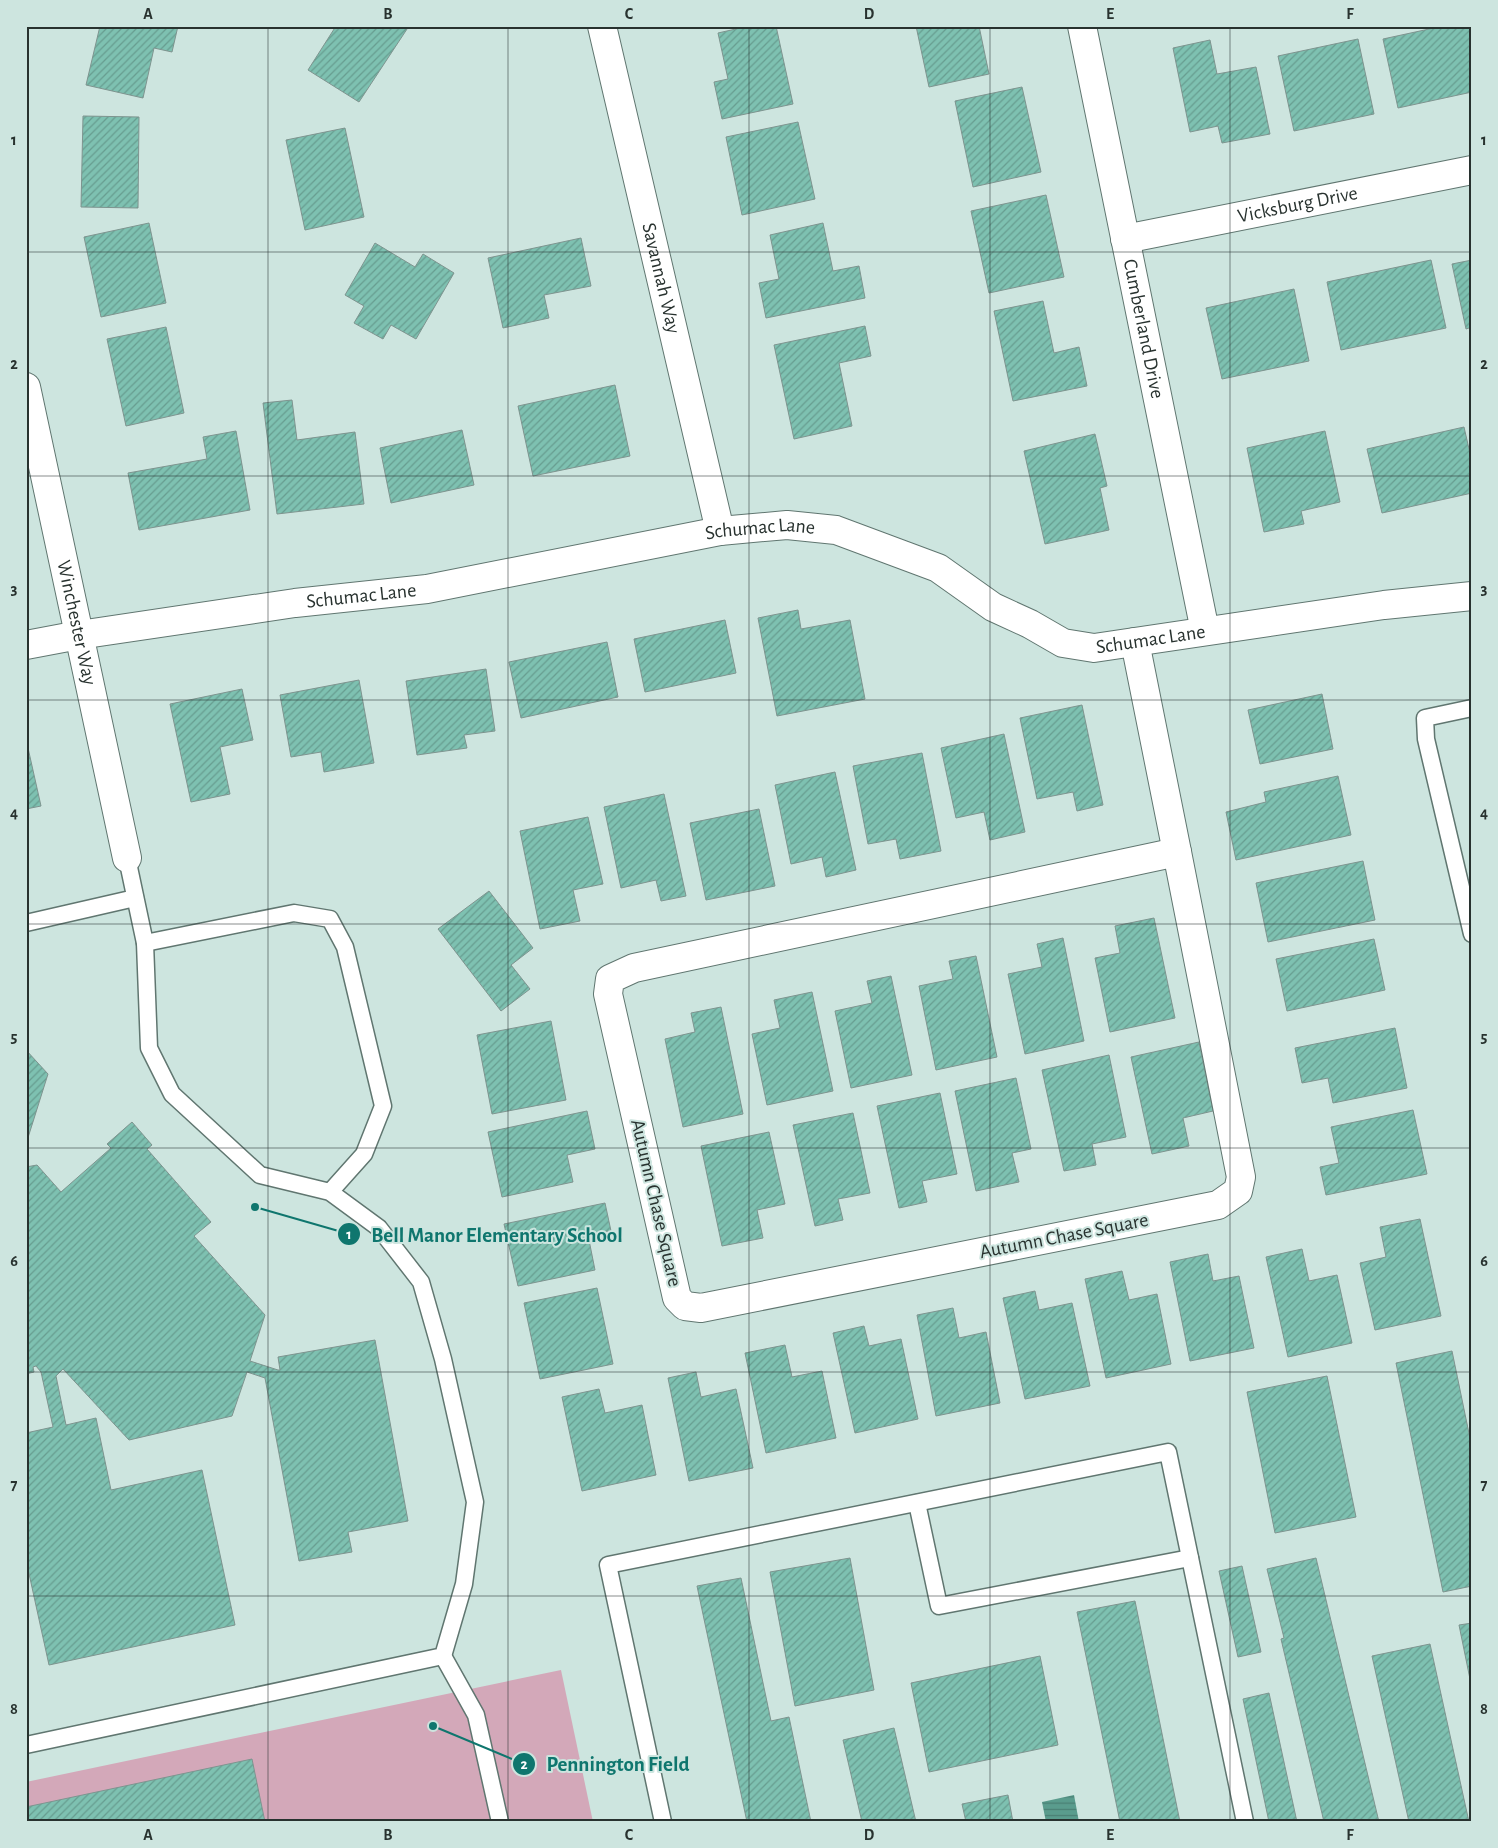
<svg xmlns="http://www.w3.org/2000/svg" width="1498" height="1848" viewBox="0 0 1498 1848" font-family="'Alegreya Sans',sans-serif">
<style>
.pitch{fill:#d3a8b9}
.water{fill:url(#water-rules)}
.building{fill:url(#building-hatch);stroke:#7e948f}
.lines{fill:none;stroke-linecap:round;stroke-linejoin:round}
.service-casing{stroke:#607670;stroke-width:19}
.minor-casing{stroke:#607670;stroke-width:30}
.tertiary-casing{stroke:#607670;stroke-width:30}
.service{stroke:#fff;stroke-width:16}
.minor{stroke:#fff;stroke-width:28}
.tertiary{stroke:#fff;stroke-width:28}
.grid{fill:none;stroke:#28322f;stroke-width:1;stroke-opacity:0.55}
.labels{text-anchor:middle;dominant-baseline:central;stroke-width:4;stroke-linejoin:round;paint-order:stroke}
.street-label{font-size:20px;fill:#28322f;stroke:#cde5df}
.leader{fill:none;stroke:#0f766e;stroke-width:2}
.callout-dot{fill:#0f766e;stroke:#cde5df;stroke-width:2}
.mark-label{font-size:15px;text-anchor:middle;font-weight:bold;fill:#fff}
.callout-label{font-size:21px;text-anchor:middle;font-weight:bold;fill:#0f766e;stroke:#cde5df;stroke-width:4;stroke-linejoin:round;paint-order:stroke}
.neatline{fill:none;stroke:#28322f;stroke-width:2}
.grid-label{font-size:16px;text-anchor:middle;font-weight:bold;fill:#28322f}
</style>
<defs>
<pattern id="water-rules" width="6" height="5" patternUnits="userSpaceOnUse" patternTransform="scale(1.25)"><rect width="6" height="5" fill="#5a9c8d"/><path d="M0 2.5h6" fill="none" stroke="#4a8074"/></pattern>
<pattern id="building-hatch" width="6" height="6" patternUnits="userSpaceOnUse" patternTransform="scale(1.25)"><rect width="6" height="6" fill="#7ec1b1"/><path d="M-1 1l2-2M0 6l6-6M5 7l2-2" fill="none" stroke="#679d90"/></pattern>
</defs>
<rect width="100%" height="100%" fill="#cde5df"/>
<path class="pitch" d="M561 1670 593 1822H26V1782Z"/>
<path class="water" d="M1074 1795 1079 1822H1046L1042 1802Z"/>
<g class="building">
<path d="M100 26H178L172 52 154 48 143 98 86 85Z"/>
<path d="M336 26H409L359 102 308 70Z"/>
<path d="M749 26H776L793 104 722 119 714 82 728 79 718 33Z"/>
<path d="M916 26H979L989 74 929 87Z"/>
<path d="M1443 26H1472V92L1398 108 1383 39Z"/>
<path d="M1358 39 1374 114 1294 131 1278 56Z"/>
<path d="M1210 40 1217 74 1256 67 1270 134 1222 143 1218 126 1190 132 1173 48Z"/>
<path d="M1022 87 1041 172 973 187 955 101Z"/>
<path d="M83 116 139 117 138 208 81 207Z"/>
<path d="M798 122 815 199 742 215 726 137Z"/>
<path d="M345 128 364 217 305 230 286 140Z"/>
<path d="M1046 195 1064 277 989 293 971 211Z"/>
<path d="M149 223 166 303 101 317 84 237Z"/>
<path d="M823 223 833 271 859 266 865 298 766 318 759 283 779 279 770 235Z"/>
<path d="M581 238 591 286 544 295 549 318 503 328 488 258Z"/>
<path d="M375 243 415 267 423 254 454 273 416 339 391 325 383 339 354 323 364 306 345 295Z"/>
<path d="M1431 260 1446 328 1341 350 1327 282Z"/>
<path d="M1472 260V327L1466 329 1452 264Z"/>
<path d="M1294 289 1309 361 1222 379 1206 308Z"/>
<path d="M1043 301 1054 353 1079 347 1087 386 1013 401 994 311Z"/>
<path d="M865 326 871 356 839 363 852 426 794 439 774 345Z"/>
<path d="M166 327 184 413 126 426 107 339Z"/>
<path d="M615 385 630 456 533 476 518 406Z"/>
<path d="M292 400 297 440 355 432 364 504 277 514 263 403Z"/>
<path d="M1464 427 1472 462V493L1382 513 1367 449Z"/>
<path d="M462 430 474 485 391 503 380 448Z"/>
<path d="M236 431 250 510 139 530 128 473 207 459 203 437Z"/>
<path d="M1325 431 1340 502 1301 511 1304 524 1264 532 1247 448Z"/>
<path d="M1095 434 1107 486 1100 488 1109 530 1045 544 1024 451Z"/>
<path d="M798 610 801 629 850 620 865 699 777 716 758 618Z"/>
<path d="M725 620 736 673 645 692 634 639Z"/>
<path d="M607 642 618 697 521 718 509 662Z"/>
<path d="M486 669 495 731 464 735 467 748 417 755 406 681Z"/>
<path d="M359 680 374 763 324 772 321 752 291 757 280 695Z"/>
<path d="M242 689 253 740 220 747 230 794 191 802 170 704Z"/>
<path d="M1322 694 1333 749 1260 764 1248 710Z"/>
<path d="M1082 705 1103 805 1077 811 1073 792 1037 799 1020 718Z"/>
<path d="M1004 734 1025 832 990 840 984 812 956 818 941 748Z"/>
<path d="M26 739 41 806 26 809Z"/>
<path d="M922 753 941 851 900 859 896 839 868 844 853 766Z"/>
<path d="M835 772 856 870 826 877 822 857 791 864 775 785Z"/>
<path d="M1338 776 1351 835 1236 860 1226 812 1266 802 1264 792Z"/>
<path d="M664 794 686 896 661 901 656 880 621 888 604 807Z"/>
<path d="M759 809 775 886 706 900 690 823Z"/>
<path d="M588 817 603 884 573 890 580 921 540 929 520 831Z"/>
<path d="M1363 861 1375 920 1268 942 1256 883Z"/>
<path d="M489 891 533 948 511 965 530 989 501 1011 438 929Z"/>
<path d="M1154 918 1175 1018 1110 1032 1095 958 1120 953 1115 926Z"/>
<path d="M1063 938 1084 1041 1025 1054 1008 974 1042 967 1037 944Z"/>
<path d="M1374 939 1385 990 1287 1011 1276 959Z"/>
<path d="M976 956 997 1057 936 1070 919 986 953 979 949 961Z"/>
<path d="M891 976 912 1075 851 1088 835 1011 872 1003 867 981Z"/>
<path d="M812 992 833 1091 767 1105 752 1034 780 1028 774 1000Z"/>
<path d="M721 1007 743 1114 683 1127 665 1039 695 1032 691 1013Z"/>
<path d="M551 1021 566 1100 492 1114 477 1035Z"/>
<path d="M1395 1028 1407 1088 1333 1103 1328 1078 1302 1083 1295 1048Z"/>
<path d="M1199 1042 1213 1111 1183 1118 1189 1146 1152 1154 1131 1057Z"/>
<path d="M26 1050 48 1074 26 1144Z"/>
<path d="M1109 1055 1126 1137 1092 1144 1096 1165 1064 1171 1042 1070Z"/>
<path d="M1016 1078 1031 1149 1012 1153 1019 1182 976 1191 955 1091Z"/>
<path d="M940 1093 957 1174 922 1181 927 1202 899 1208 877 1106Z"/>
<path d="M1413 1110 1427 1174 1326 1195 1320 1167 1339 1163 1331 1127Z"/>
<path d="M587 1111 595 1149 567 1155 573 1182 502 1197 488 1132Z"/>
<path d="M853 1113 870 1193 838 1199 843 1220 815 1226 793 1125Z"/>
<path d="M132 1122 152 1145 147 1149 211 1222 194 1236 265 1315 250 1361 278 1370H280L278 1357 375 1340 408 1521 348 1532 352 1552 299 1561 265 1378 247 1372 232 1416 129 1440 63 1369 56 1376 66 1425 96 1418 111 1490 202 1470 235 1625 49 1665 26 1560V1433L53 1427 41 1372 36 1366 33 1367 34 1372 26 1374V1167L37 1165 61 1192 111 1148 107 1144Z"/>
<path d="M769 1132 785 1204 757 1210 763 1238 722 1246 701 1146Z"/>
<path d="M605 1203 611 1231 588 1235 595 1270 518 1286 504 1224Z"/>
<path d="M1420 1219 1441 1316 1375 1330 1360 1263 1386 1257 1380 1227Z"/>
<path d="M1302 1249 1309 1281 1337 1275 1352 1343 1288 1357 1266 1257Z"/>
<path d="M1208 1254 1213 1281 1239 1276 1254 1348 1190 1361 1170 1262Z"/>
<path d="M1122 1271 1129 1300 1157 1294 1171 1364 1106 1378 1085 1279Z"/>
<path d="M597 1288 613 1364 540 1379 524 1303Z"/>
<path d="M1035 1291 1039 1310 1072 1303 1090 1386 1025 1399 1003 1298Z"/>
<path d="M953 1308 959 1338 986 1332 1000 1403 936 1416 917 1315Z"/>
<path d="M864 1326 869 1346 901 1339 918 1419 855 1433 833 1333Z"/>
<path d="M785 1345 792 1377 822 1371 836 1438 766 1453 745 1353Z"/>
<path d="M1452 1351 1472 1448V1586L1443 1592 1396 1363Z"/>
<path d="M696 1372 701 1397 736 1389 753 1468 689 1481 668 1378Z"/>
<path d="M1327 1376 1356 1517 1275 1533 1247 1392Z"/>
<path d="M599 1389 605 1413 642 1405 656 1475 582 1491 562 1397Z"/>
<path d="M850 1558 874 1690 795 1706 770 1572Z"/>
<path d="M1316 1558 1379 1822H1324L1281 1639 1284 1638 1267 1569Z"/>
<path d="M1242 1566 1261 1652 1238 1657 1219 1571Z"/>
<path d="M741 1578 771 1721 789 1717 811 1822H747L697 1586Z"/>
<path d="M1135 1601 1180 1822H1120L1077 1612Z"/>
<path d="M1472 1623V1689L1459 1625Z"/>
<path d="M1430 1644 1469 1822H1409L1372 1656Z"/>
<path d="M1040 1656 1058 1745 929 1772 911 1683Z"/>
<path d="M1269 1693 1297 1822H1269L1243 1699Z"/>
<path d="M894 1728 916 1822H862L843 1740Z"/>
<path d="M252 1759 265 1822H26V1807Z"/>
<path d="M1008 1795 1013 1822H966L962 1804Z"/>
</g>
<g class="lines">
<g class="service-casing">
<g id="service">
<path d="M1472 708 1425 718 1426 739 1472 934"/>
<path d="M26 923 135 898"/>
<path d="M145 943 294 913 330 919 345 947 383 1106 364 1154 330 1192"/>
<path d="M917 1503 939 1606 1190 1558"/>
<path d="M443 1656 476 1715 500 1822"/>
<path d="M26 1745 443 1656 464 1584 475 1502 443 1359 421 1282 379 1228 330 1192 260 1175 172 1094 149 1048 145 943 127 858"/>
<path d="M663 1822 608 1565 1168 1452 1245 1822"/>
</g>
</g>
<g class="minor-casing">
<g id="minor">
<path id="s1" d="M1082 26 1205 631"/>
<path id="s2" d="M1125 239 1472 170"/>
<path id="s3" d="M26 387 127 858"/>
<path d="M1135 642 1177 852"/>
<path d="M1177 852 1241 1177 1238 1191 1218 1205 701 1308 685 1306 677 1298 608 994 610 979 634 968Z"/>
</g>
</g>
<g class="tertiary-casing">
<g id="tertiary">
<path id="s4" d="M602 26 720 531"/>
<path id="s5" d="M26 645 79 635 295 603 427 589 720 531 787 525 836 530 938 568 993 607 1030 624 1063 643 1094 648 1384 605 1472 596"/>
</g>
</g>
<use href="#service" class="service"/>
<use href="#minor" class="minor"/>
<use href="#tertiary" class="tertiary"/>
</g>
<path class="grid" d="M268 26V1822M508 26V1822M749 26V1822M990 26V1822M1230 26V1822M26 252H1472M26 476H1472M26 700H1472M26 924H1472M26 1148H1472M26 1372H1472M26 1596H1472"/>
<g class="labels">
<g class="street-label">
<text stroke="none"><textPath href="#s2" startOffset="176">Vicksburg Drive</textPath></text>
<text stroke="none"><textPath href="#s4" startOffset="259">Savannah Way</textPath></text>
<text stroke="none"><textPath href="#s1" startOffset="309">Cumberland Drive</textPath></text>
<text stroke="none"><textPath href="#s5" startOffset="744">Schumac Lane</textPath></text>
<text stroke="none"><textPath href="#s5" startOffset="339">Schumac Lane</textPath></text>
<text stroke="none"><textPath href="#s3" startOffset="241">Winchester Way</textPath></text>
<text stroke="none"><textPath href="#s5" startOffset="1164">Schumac Lane</textPath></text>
<text transform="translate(656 1203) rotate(77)">Autumn Chase Square</text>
<text transform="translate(1064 1236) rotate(-11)">Autumn Chase Square</text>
</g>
</g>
<path class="leader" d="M255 1207L349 1234M433 1726L524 1764"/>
<g class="callout-dot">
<circle cx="255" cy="1207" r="5"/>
<circle cx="433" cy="1726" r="5"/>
<circle cx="349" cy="1234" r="12"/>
<circle cx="524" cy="1764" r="12"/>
</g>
<g class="mark-label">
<text x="349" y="1239">1</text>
<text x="524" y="1769">2</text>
</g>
<g class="callout-label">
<text x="497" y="1242">Bell Manor Elementary School</text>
<text x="618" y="1771">Pennington Field</text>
</g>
<rect width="1498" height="1848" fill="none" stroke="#cde5df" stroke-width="55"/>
<rect x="28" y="28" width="1442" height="1792" class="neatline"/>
<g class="grid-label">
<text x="148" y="19">A</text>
<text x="388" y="19">B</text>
<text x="629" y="19">C</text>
<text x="869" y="19">D</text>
<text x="1110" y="19">E</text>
<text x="1350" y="19">F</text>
<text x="14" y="145">1</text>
<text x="1484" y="145">1</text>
<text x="14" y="369">2</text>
<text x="1484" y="369">2</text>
<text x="14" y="594">3</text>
<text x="1484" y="594">3</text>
<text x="14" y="818">4</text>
<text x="1484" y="818">4</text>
<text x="14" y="1042">5</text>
<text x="1484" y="1042">5</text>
<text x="14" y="1266">6</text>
<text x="1484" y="1266">6</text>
<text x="14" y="1490">7</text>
<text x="1484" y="1490">7</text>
<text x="14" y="1714">8</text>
<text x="1484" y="1714">8</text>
<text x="148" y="1840">A</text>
<text x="388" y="1840">B</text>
<text x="629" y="1840">C</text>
<text x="869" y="1840">D</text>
<text x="1110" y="1840">E</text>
<text x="1350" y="1840">F</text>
</g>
</svg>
